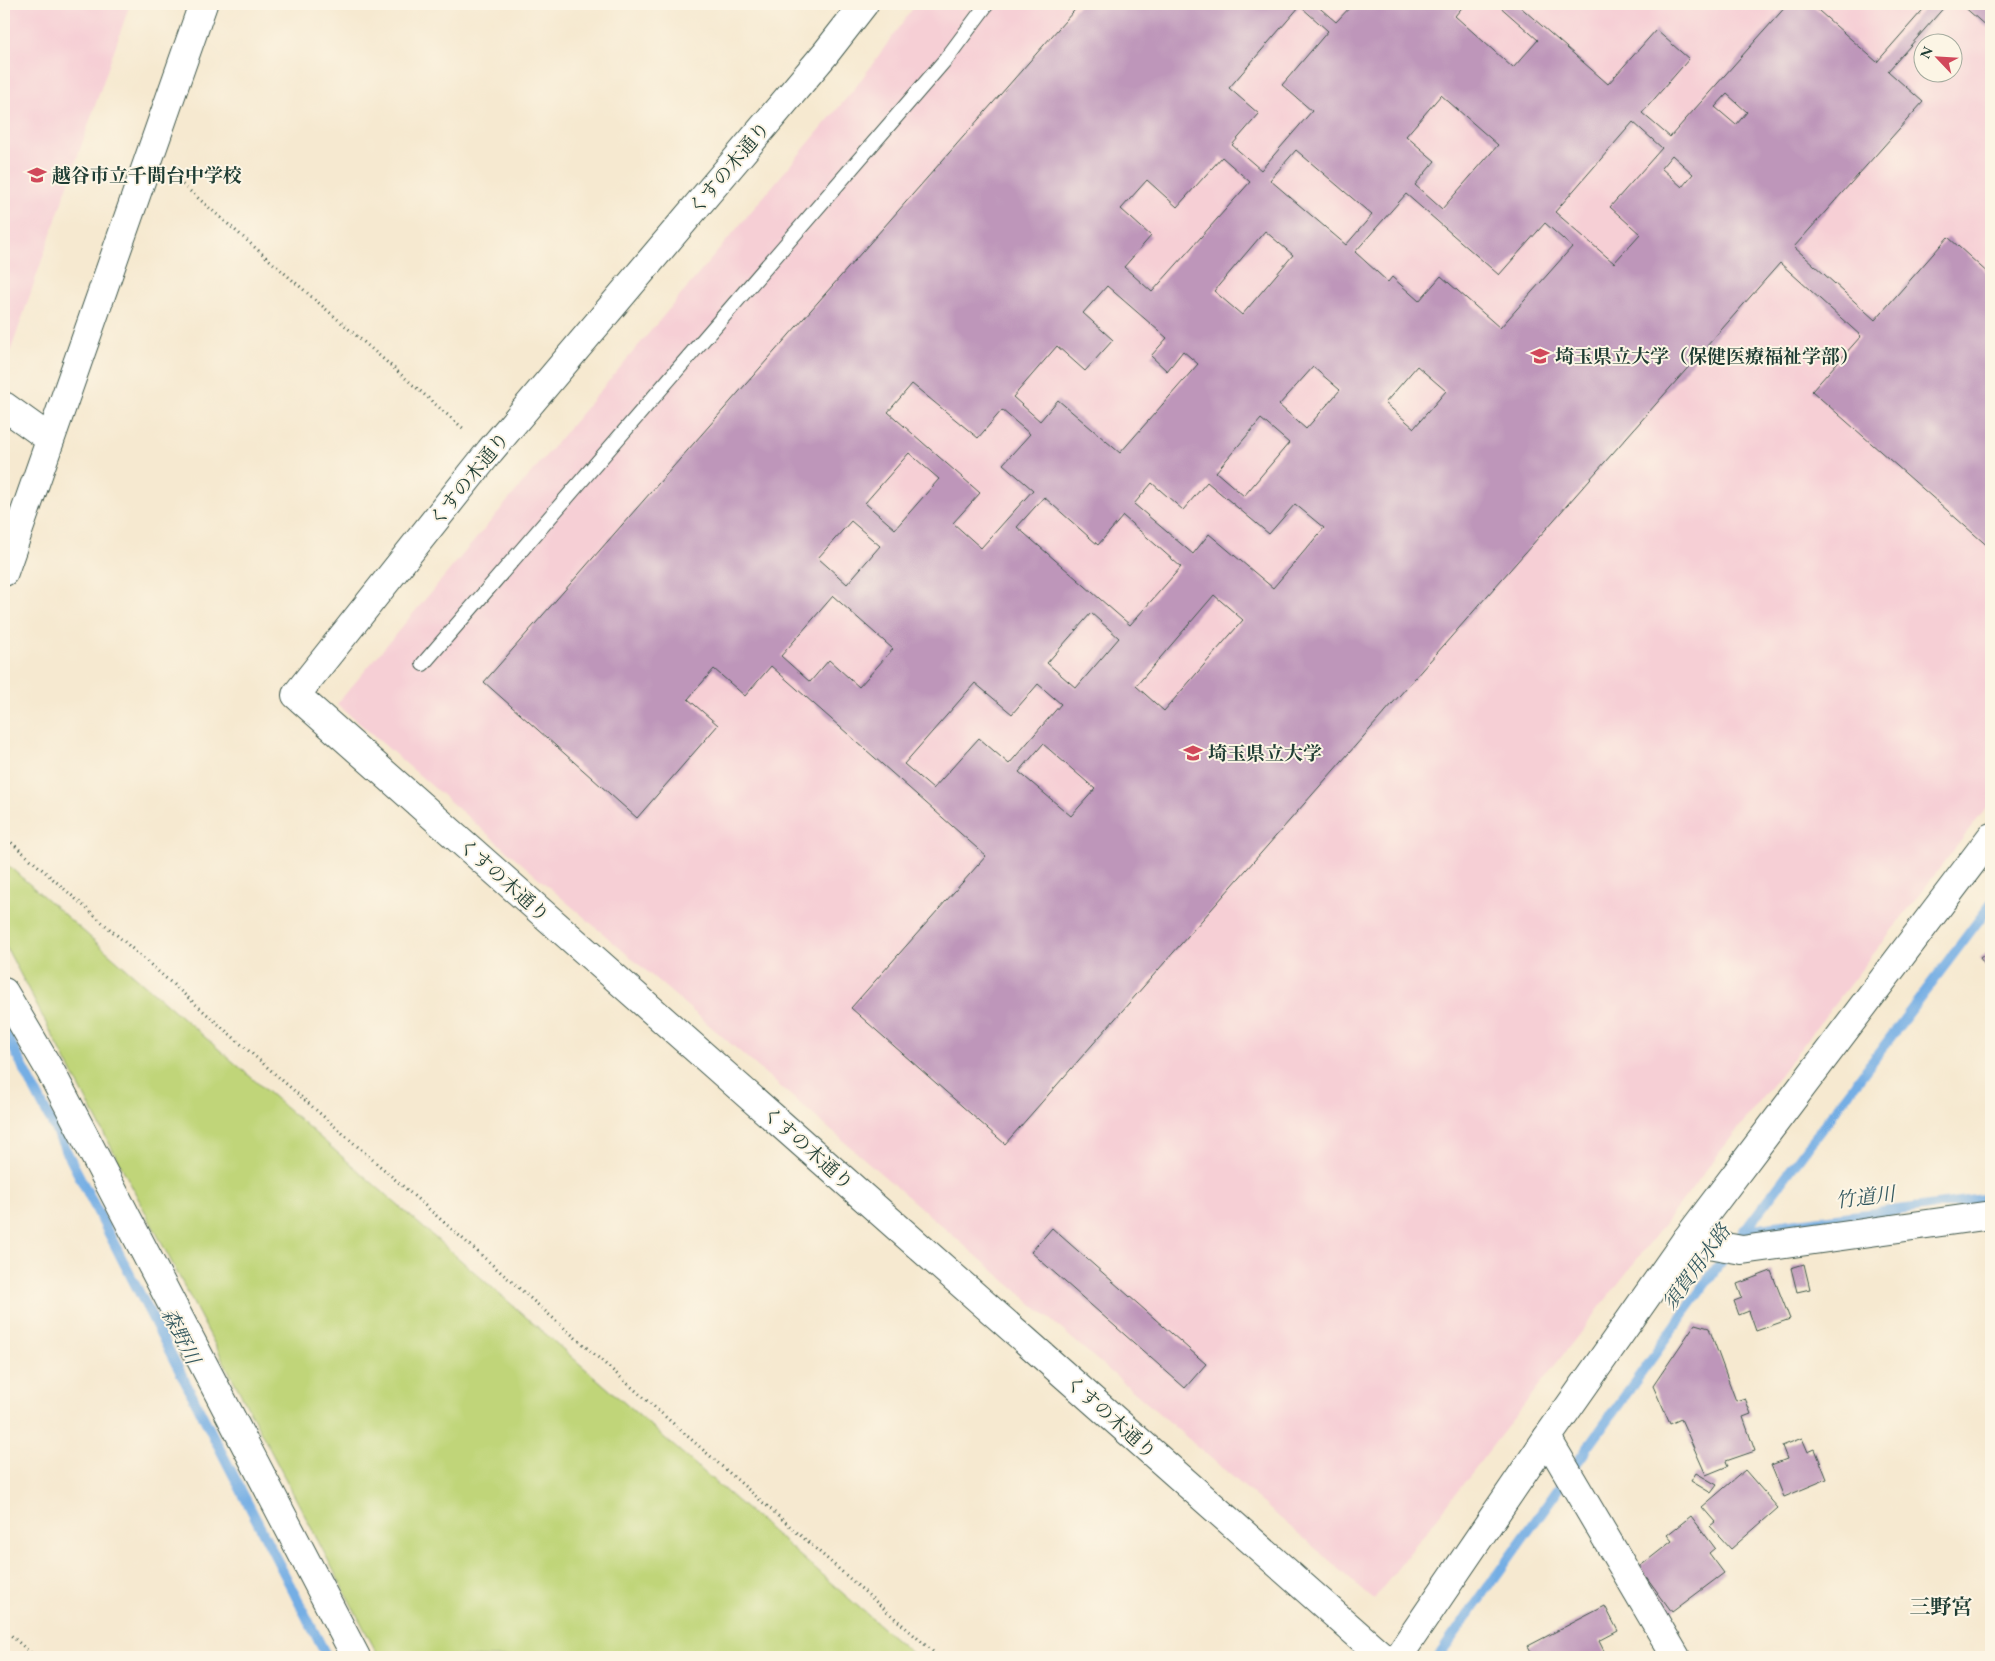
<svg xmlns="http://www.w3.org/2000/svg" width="1995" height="1661" viewBox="0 0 1995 1661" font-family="'EB Garamond','Noto Serif JP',serif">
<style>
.built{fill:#f6cfd5;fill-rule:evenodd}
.green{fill:#c0d579;stroke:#708956}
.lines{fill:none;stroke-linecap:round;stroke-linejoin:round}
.stream{stroke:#74aee4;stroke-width:10}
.building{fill:#be96ba;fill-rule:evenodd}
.service-casing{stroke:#3f574b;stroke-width:16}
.minor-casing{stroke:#3f574b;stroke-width:30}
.tertiary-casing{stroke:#3f574b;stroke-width:30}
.path{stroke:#3f574b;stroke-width:3;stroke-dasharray:1 4;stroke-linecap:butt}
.service{stroke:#fff;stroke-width:14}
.minor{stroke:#fff;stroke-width:28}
.tertiary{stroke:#fff;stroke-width:28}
.labels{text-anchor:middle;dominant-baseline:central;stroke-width:4;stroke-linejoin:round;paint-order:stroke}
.street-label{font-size:19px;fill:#1f3d34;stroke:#fcf5e5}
.poi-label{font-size:19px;font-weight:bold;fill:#1f3d34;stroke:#fcf5e5;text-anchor:start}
.water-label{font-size:20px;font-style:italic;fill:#345960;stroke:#fcf5e5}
.quarter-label{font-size:21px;font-weight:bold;fill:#1f3d34;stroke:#fcf5e5}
</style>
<rect width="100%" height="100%" fill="#fcf5e5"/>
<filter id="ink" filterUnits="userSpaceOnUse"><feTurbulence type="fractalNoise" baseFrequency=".02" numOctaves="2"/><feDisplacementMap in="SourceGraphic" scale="10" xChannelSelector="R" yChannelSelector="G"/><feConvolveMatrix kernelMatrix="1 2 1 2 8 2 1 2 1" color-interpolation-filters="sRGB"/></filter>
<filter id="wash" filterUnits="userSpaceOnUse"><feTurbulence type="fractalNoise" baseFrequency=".0096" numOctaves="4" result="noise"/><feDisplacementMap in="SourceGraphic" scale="20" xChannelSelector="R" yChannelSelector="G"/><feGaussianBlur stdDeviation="1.12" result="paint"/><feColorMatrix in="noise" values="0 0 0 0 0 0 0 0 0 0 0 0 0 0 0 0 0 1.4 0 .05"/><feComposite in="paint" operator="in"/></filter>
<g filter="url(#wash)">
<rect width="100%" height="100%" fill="#f6e9d0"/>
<g class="built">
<path d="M4 4H130L10 353 4 347Z"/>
<path d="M916 4H1991V802L1374 1599 337 704 855 88ZM1922 42H1952V72H1922Z"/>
</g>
<path class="green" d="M4 862 916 1657H379L4 943Z"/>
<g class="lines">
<g class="stream">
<path d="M4 1030 327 1657"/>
<path d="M1744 1230 1991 1198"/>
<path d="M1438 1657 1715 1270 1991 904"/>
</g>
</g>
<g id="blocks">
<g class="building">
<path d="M1080 4H1315L1336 22 1353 4H1465L1455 16 1513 68 1538 40 1497 4H1517L1608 84 1656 30 1689 59 1642 113 1670 137 1788 4H1811L1877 62 1928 4H1947L1888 71 1923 102 1794 247 1875 320 1948 237 1991 276V549L1812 391 1861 336 1780 263 1005 1144 851 1008 986 856 771 666 745 696 714 669 688 699 718 725 637 818 484 682ZM1300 6 1328 31 1282 85 1312 111 1261 170 1232 145 1259 114 1229 88ZM1727 94 1747 112 1736 125 1715 107ZM1441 95 1498 145 1442 209 1415 185 1435 161 1406 136ZM1633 122 1662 148 1610 207 1640 234 1614 263 1555 212ZM1296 150 1372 215 1346 245 1270 180ZM1672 155 1693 174 1682 187 1661 168ZM1222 157 1250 182 1152 292 1124 267 1151 236 1121 209 1147 180 1177 207ZM1406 194 1499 275 1545 223 1572 247 1500 328 1441 276 1419 301 1392 277 1388 282 1355 252ZM1265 231 1293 255 1242 315 1214 291ZM1107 286 1167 338 1151 356 1167 371 1183 351 1198 364 1120 453 1058 400 1040 421 1013 397 1057 346 1085 371 1113 340 1083 313ZM1417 366 1446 391 1414 428 1385 403ZM1313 367 1340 390 1306 429 1279 405ZM912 384 978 438 1002 410 1030 434 1003 464 1033 490 981 548 953 523 980 493 888 412ZM1261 419 1289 443 1244 496 1216 472ZM909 453 939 479 895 529 865 503ZM1207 482 1269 534 1295 504 1324 528 1273 588 1209 534 1193 554 1134 504 1152 483 1183 510ZM1044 497 1098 545 1123 516 1181 567 1130 625 1017 527ZM851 521 880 546 847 584 818 558ZM1214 595 1243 620 1164 711 1136 686ZM833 596 893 649 859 687 829 660 810 682 781 656ZM1091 613 1119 638 1076 688 1047 663ZM975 683 1012 714 1038 684 1061 704 1009 764 979 738 933 789 904 764ZM1043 744 1095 789 1071 816 1019 772Z"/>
<path d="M1961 4H1991V24L1988 28Z"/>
<path d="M1991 950V973L1980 958Z"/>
<path d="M1052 1228 1206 1364 1185 1388 1031 1252Z"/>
<path d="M1804 1264 1810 1289 1797 1292 1791 1268Z"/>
<path d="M1771 1271 1790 1319 1756 1331 1749 1311 1739 1315 1734 1301 1742 1298 1737 1284Z"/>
<path d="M1695 1324 1709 1328 1736 1401 1745 1398 1751 1414 1743 1417 1755 1451 1726 1461 1728 1466 1706 1475 1681 1419 1670 1424 1653 1386Z"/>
<path d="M1802 1438 1808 1452 1815 1449 1827 1479 1784 1497 1771 1465 1787 1459 1782 1446Z"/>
<path d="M1745 1470 1778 1508 1731 1549 1710 1526 1715 1522 1702 1507Z"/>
<path d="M1696 1473 1717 1485 1711 1493 1691 1481Z"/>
<path d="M1691 1516 1715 1548 1709 1553 1724 1573 1672 1612 1639 1567 1672 1541 1667 1535Z"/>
<path d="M1605 1606 1618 1631 1599 1641 1607 1657H1534L1528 1646Z"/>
</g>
</g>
</g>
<g filter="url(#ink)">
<use href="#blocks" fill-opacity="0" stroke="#3f574b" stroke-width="1"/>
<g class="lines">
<g class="service-casing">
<path id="service" d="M423 664 946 59 987 4"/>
</g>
<g class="minor-casing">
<g id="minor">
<path d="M4 406 50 439"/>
<path d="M4 572 203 4"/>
<path d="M4 992 51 1072 356 1657"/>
<path d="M1686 1240 1742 1250 1991 1215"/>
<path d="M1547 1438 1676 1657"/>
</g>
</g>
<g class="tertiary-casing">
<g id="tertiary">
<path d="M864 4 825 54 490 451 296 695 1383 1657"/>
<path d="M1398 1657 1547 1438 1686 1240 1991 837"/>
</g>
</g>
<g class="path">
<path d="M175 178 465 430"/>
<path d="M4 836 939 1657"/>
<path d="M4 1629 35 1657"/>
</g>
<use href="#service" class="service"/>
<use href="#minor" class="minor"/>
<use href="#tertiary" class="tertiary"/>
</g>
</g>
<defs>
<g id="school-bare" transform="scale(1.5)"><path d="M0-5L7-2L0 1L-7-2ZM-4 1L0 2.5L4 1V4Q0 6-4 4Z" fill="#d1495b" stroke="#fcf5e5" stroke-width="2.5" paint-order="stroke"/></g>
<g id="university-bare" transform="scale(1.5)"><path d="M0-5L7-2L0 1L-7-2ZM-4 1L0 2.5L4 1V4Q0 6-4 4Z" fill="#d1495b" stroke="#fcf5e5" stroke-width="2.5" paint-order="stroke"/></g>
</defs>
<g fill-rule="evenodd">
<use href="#school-bare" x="37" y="175"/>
<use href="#university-bare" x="1540" y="356"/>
<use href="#university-bare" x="1193" y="753"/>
</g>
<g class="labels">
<g class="street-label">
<text transform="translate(729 168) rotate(-50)">くすの木通り</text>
<text transform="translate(469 479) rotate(-51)">くすの木通り</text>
<text transform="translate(504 880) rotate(42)">くすの木通り</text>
<text transform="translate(808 1148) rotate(42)">くすの木通り</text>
<text transform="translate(1111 1417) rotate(42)">くすの木通り</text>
</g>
<g class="poi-label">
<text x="52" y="175">越谷市立千間台中学校</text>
<text x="1555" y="356">埼玉県立大学（保健医療福祉学部）</text>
<text x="1208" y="753">埼玉県立大学</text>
</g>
<g class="water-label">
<text transform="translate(1865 1197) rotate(-7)">竹道川</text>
<text transform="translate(1696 1267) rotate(-54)">須賀用水路</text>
<text transform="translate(181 1336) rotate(63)">森野川</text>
</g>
<g class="quarter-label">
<text x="1941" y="1606">三野宮</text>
</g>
</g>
<rect width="1995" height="1661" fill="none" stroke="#fcf5e5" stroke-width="20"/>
<g transform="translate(1938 58) rotate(295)"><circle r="24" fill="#fcf5e5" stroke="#a4ab9e"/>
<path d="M0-4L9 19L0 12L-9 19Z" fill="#d1495b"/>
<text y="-8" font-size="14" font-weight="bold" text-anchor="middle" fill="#1f3d34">N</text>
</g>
</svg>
